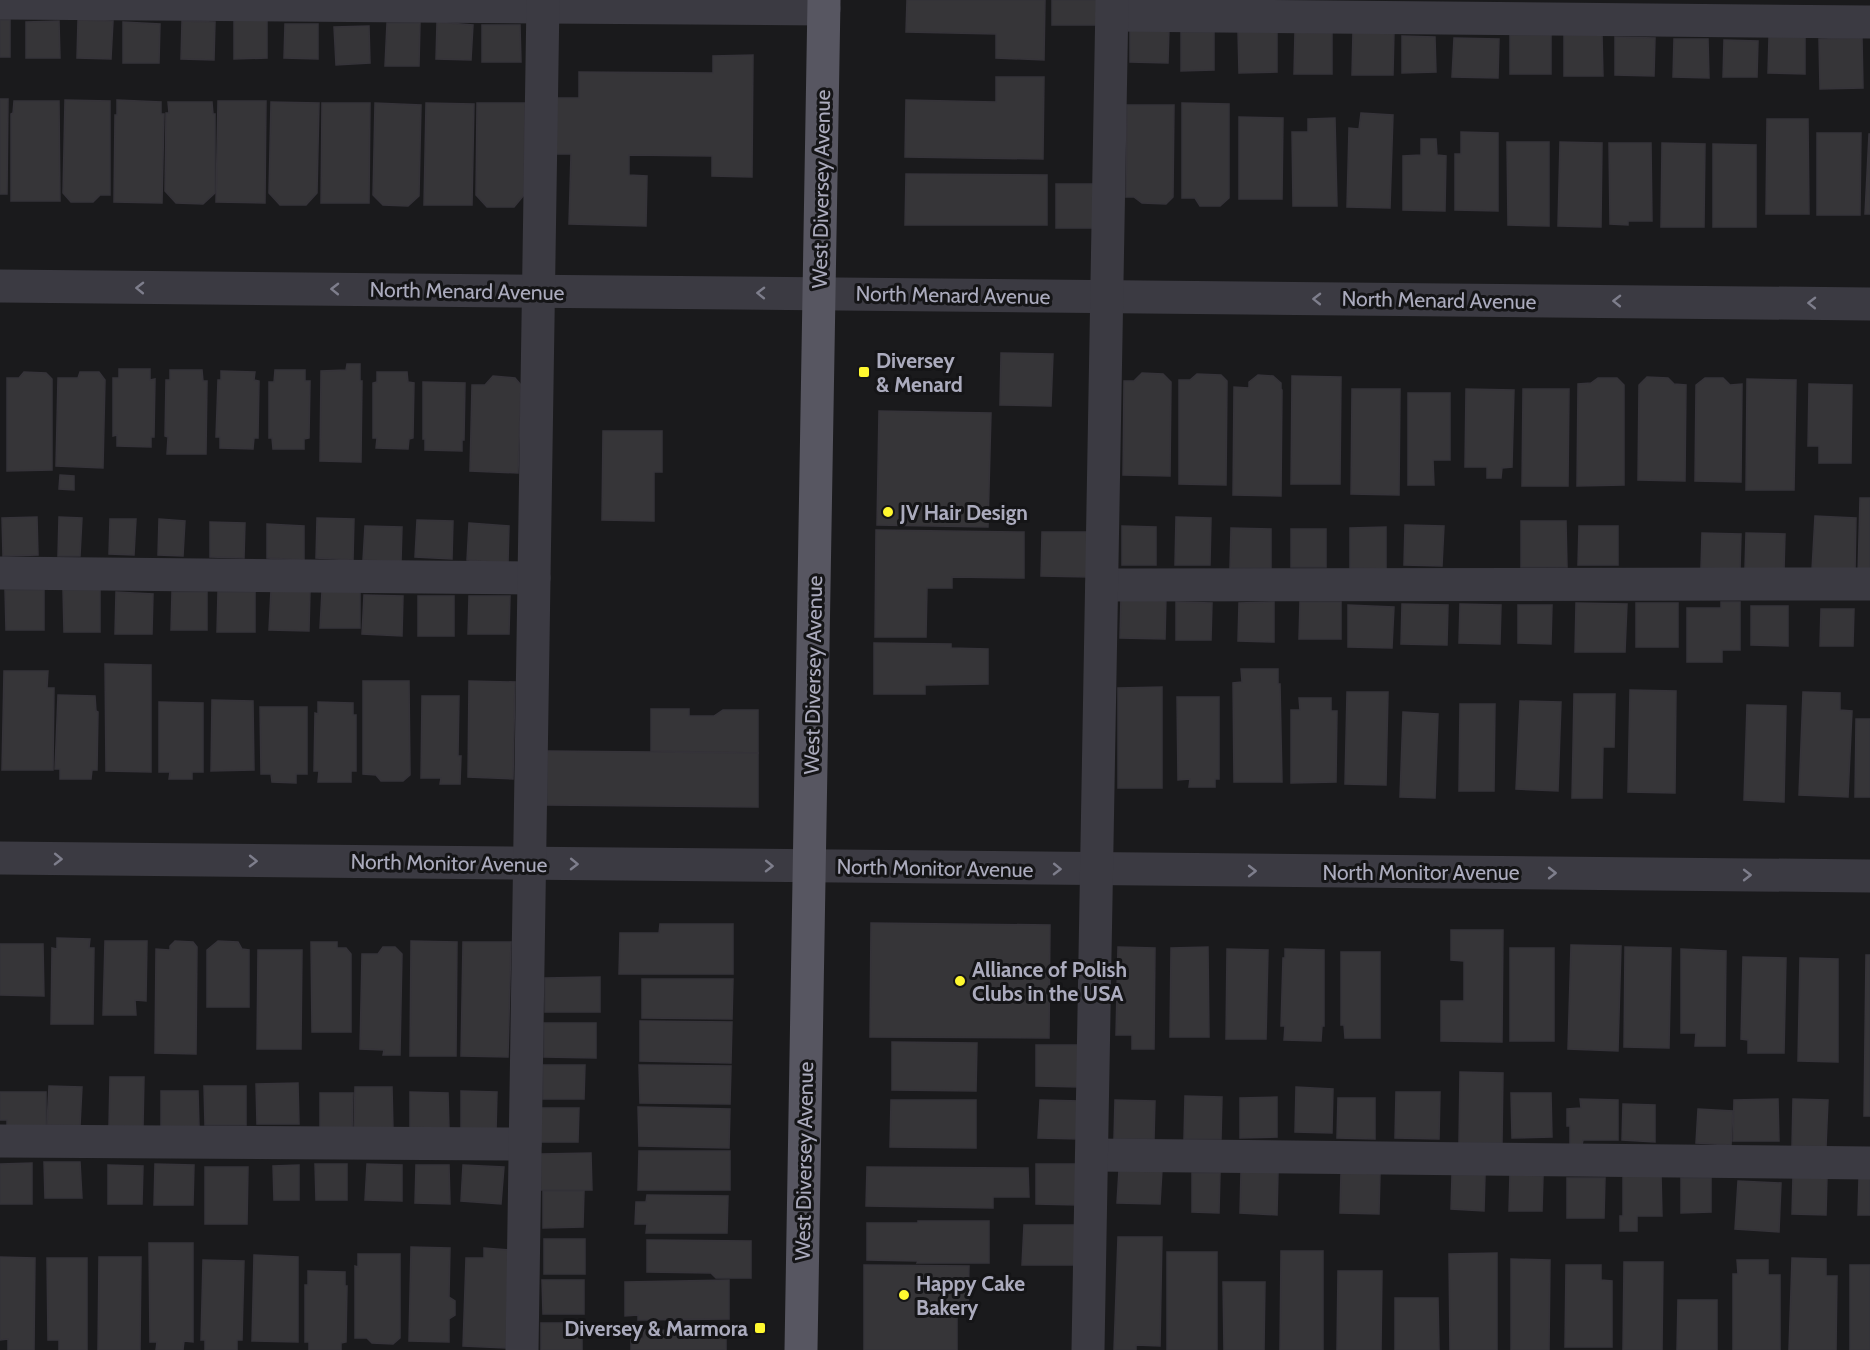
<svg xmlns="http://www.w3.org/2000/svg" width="1870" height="1350" viewBox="0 0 1870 1350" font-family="Cabin,sans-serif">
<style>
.building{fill:#363538;stroke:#353339;stroke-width:1.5}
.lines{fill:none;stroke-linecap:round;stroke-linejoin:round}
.minor{stroke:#3b3a42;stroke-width:33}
.major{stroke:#575661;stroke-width:33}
.oneway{stroke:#7e7e8c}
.poi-dot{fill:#fff82f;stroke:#151517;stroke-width:2}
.labels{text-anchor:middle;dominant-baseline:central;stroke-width:6;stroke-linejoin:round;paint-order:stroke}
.street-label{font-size:21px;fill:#ababbd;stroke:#151517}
.poi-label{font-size:21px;font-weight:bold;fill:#ababbd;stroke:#151517;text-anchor:start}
</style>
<rect width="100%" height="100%" fill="#1a1a1c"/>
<g class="building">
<path d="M907 0H1045L1044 60 996 58V34L906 32Z"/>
<rect x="1052" y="0" width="47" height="25"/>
<path d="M267 19V58L234 59V20Z"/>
<rect x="0" y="20" width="10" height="37"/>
<path d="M78 20 113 21 111 59 77 58Z"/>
<path d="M59 21 60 58H26V22Z"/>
<path d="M182 21 215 22 214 60 181 59Z"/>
<path d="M123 22 160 24 159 63H123Z"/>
<path d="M437 22 473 25 471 60 436 59Z"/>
<path d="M387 23H420L419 66H385Z"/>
<path d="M285 24H318V59L284 58Z"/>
<path d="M482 25H520L521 62H482Z"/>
<path d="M369 26 370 63 336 65 334 27Z"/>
<path d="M1130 28H1169L1168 63 1130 62Z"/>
<path d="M1238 31 1277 32V72L1239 73Z"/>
<path d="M1353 31H1394L1393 75H1352Z"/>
<path d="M1181 32H1214V70L1181 71Z"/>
<path d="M1295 32 1332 33V74H1294Z"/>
<rect x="1510" y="35" width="41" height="39"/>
<path d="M1564 35H1602L1603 76H1564Z"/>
<path d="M1402 36 1435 37 1436 72 1402 73Z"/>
<path d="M1615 37 1655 38 1654 76 1615 75Z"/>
<path d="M1769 37H1805V74L1768 73Z"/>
<path d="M1454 38 1499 39 1498 78 1452 77Z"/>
<path d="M1862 38 1863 88 1820 89 1819 39Z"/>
<path d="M1674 39H1708L1709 78 1673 77Z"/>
<path d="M1724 40 1758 41 1757 77H1723Z"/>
<path d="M753 55 752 177 712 176V156L629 155V175L647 176 646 226 569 224 571 154H555L556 98H579V72L713 73V56Z"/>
<path d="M996 77H1044L1043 159 905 157 906 100 996 102Z"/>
<path d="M0 99H8L7 194H0Z"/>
<path d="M65 100 110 101V195H100L93 202H71L63 193Z"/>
<path d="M117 100 161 102V114H164L162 203 114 202 115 115H117Z"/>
<path d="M14 101H59L60 201H11V114L13 113Z"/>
<path d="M218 101H266L265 203 216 202Z"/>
<path d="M168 102H212L213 114H215V193L203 204 176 203 165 191 166 113H169Z"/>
<path d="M271 102 319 103 317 193 306 205H280L269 193Z"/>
<path d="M322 103H370L369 203H321Z"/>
<path d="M375 103 421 105 419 196 408 206 383 205 373 195Z"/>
<path d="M426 103 474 104 472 205H424Z"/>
<path d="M477 103H525L524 195 514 207H487L476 195Z"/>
<path d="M1182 103 1229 104V198L1220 206H1200L1195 198H1182Z"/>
<path d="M1127 105H1174L1173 197 1166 204 1142 203 1134 197H1126Z"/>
<path d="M1361 113 1393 115 1390 208 1347 207 1349 128 1359 129Z"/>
<path d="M1239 117 1283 118 1282 199H1239Z"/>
<path d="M1335 118 1337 206H1293L1292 132H1308V119Z"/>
<path d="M1767 119H1808L1809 214H1766Z"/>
<path d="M1461 132 1498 133V211L1455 210V154H1461Z"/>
<path d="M1817 133H1861L1860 215H1817Z"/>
<path d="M1869 134H1870V214H1865Z"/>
<path d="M1421 139H1436L1437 155 1446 156 1445 211 1403 210V156L1421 155Z"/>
<path d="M1507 142H1549V226L1508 225Z"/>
<path d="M1560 142 1602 143 1601 227 1558 226Z"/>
<path d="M1609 143H1651L1652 221H1628V225L1610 224Z"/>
<path d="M1662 143 1705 144 1704 227H1661Z"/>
<path d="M1713 144 1756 145V227H1713Z"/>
<path d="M906 174 1047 175V225H905Z"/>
<path d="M1056 184H1095L1094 228H1056Z"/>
<path d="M1001 353 1053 354 1051 406 1000 405Z"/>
<path d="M347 364H360V381H362L361 462 320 461 321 371 346 370Z"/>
<path d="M119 369H150V380L155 379 154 437H151V447L117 446V435L113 436V378H119Z"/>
<path d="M170 370H202L203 381H207L206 454H167L168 437 165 436 166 380H170Z"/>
<path d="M275 370H305V381H310L309 438 304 439V449H273L272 438H269V382H274Z"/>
<path d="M221 371 255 372 254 380 259 381 258 438H254L253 449 220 448V437H216L218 380H221Z"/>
<path d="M24 372 46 373 52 379V470L7 471V378H19Z"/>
<path d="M80 372H99L105 380 103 468 56 466 58 378H78Z"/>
<path d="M377 372H407L408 382 414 383 413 438 409 439 408 449 376 448 377 438H373V383L377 382Z"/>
<path d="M1142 373 1163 374 1171 382 1170 476 1123 475 1124 381H1134Z"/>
<path d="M1197 374 1221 375 1227 381 1226 485 1179 484V380H1190Z"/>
<path d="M1258 375 1273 376 1281 383V389L1282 390 1281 496 1233 495 1234 387 1249 388V382Z"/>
<path d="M493 376 515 378 521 385 518 473 470 471 472 385H485Z"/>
<path d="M1292 376 1341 377 1340 484H1291Z"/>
<path d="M1647 377 1668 378 1674 384 1686 385 1685 481 1638 480 1639 385Z"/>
<path d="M1598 378H1617L1624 385V485L1577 486 1578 384 1591 383Z"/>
<path d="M1705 378H1723L1730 385 1742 384 1741 482 1695 481 1696 385Z"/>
<path d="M1747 379 1796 380 1794 490H1746Z"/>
<path d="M423 382 465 383 464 440H462V451L425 450V439H423Z"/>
<path d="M1809 384 1852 385 1851 463H1819V446H1808Z"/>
<path d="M1352 389H1400L1399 495 1351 494Z"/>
<path d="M1466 389 1514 390 1512 467 1502 468 1501 478H1487V467H1465Z"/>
<path d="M1523 389H1569L1568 486H1522Z"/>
<path d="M1408 393H1450V460H1433L1434 485H1408Z"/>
<path d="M879 411 991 413 988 527 877 525Z"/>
<path d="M603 431H662V472H654V521L602 520Z"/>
<path d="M60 475 74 476V490L59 489Z"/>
<path d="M1860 498H1870V575H1858Z"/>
<path d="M1815 516 1856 518 1855 571 1812 570Z"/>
<path d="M37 517 38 555 3 556 2 518Z"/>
<path d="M59 517 82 518 80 556H58Z"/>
<path d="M1176 517 1211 518 1210 565H1175Z"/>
<path d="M317 518 354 519 353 560 316 558Z"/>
<path d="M110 519H136L134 555 109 554Z"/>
<path d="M159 519 185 521 183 556 158 555Z"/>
<path d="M417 520 453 521 452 559 415 557Z"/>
<path d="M1521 521H1566L1567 567H1521Z"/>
<path d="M210 522 245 523 244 558 210 557Z"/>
<path d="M469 523 509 526 508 563 467 560Z"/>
<path d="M267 524 304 526V560L267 558Z"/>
<path d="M1405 525 1444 526 1442 566 1404 565Z"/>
<path d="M365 526 402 527 401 562 363 560Z"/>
<path d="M1122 526 1156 527V565H1122Z"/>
<path d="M1579 526H1618V565H1578Z"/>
<path d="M1386 527V569L1350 568V528Z"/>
<path d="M1231 528 1271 529V568H1230Z"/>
<rect x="1291" y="529" width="35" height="38"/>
<path d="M876 530 1024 532V578L952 577V588H927L926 637H875Z"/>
<path d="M1042 532H1088L1089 577 1041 576Z"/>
<path d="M1702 533 1741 534 1740 570 1701 568Z"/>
<path d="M1746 533 1785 534 1784 570 1745 569Z"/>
<path d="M5 590H44V630H6Z"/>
<path d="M63 590H100V632H64Z"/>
<path d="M271 590 310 591 309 631 269 630Z"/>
<path d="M322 591H360V628H320Z"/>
<path d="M116 592 153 594 152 634H115Z"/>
<path d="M172 592H207V630H171Z"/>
<path d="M218 592H255V632H217Z"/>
<path d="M364 595 403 596 402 636 362 634Z"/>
<rect x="418" y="596" width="36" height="40"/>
<path d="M469 596H510L509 634H468Z"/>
<path d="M1121 596H1166L1165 639 1120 638Z"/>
<path d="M1176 602 1212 603 1211 640H1176Z"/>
<path d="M1274 602V642L1238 641 1239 603Z"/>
<path d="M1300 602H1341V639H1299Z"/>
<path d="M1721 602H1740V650H1722V662H1687V608H1721Z"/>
<path d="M1576 603 1627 604 1625 652H1575Z"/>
<rect x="1636" y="603" width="42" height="44"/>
<path d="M1402 604 1448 605 1447 645 1401 644Z"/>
<path d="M1460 604 1501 605 1500 644 1459 643Z"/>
<path d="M1348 605 1394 607 1392 648 1348 647Z"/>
<path d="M1518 605H1552L1551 644 1518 643Z"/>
<path d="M1751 606H1788V646L1751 645Z"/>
<path d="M1821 609H1854L1853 646H1820Z"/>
<path d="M874 643 951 644V648L988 649V684L925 685V694H874Z"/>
<path d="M105 664 151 665V772L106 771Z"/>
<path d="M1241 669H1278V684H1280L1282 782H1234L1233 683 1242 682Z"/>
<path d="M4 671H48L47 688H54L53 770H2Z"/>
<path d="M363 681H409L410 775 403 781H381L376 775 363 774Z"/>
<path d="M469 681 515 682 513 779 468 777Z"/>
<path d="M1162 687V788H1118V688Z"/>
<path d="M1630 690 1676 691 1675 793 1628 792Z"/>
<path d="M1347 692H1388L1386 785 1345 784Z"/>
<path d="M1803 692 1840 693V710L1852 711 1848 797 1799 795Z"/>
<path d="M1574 694H1615L1614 747H1603L1602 798H1572Z"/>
<path d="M58 695 95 696 96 711 98 712 97 770H92L91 779H60V769H55Z"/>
<path d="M422 696H459L458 756H461L460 784H440L441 778H421Z"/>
<path d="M1177 697H1219V779H1215V787H1189L1190 779 1178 780Z"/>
<path d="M1299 698H1331V711H1337L1336 782 1291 783V710H1300Z"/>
<path d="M212 700 253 701 254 770 211 771Z"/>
<path d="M1520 701 1561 702 1558 791 1516 789Z"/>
<path d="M159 702 203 703V772H192V779H169L170 772H159Z"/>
<path d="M318 702 353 703V715H356V771H351V782H318L319 771H314L315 713 318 714Z"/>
<path d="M1460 704H1495L1494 791H1459Z"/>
<path d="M1747 705 1786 706 1784 802 1744 800Z"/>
<path d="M260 707H307V774H296V783L272 782 271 774H261Z"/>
<path d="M651 709H689V716H714L723 710H758V753L651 751Z"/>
<path d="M1403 712 1438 714 1435 798 1400 797Z"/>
<path d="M1856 719H1870V797H1855Z"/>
<path d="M547 751 758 753V807L547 805Z"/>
<path d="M871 923 1050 925 1049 1038 870 1037Z"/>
<path d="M660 924H733V974H619L620 933H659Z"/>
<path d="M1451 930H1503L1502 1042 1441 1041V1001H1464V961L1451 960Z"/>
<path d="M57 938 90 939 89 948H94L93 1024H51L52 948 57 949Z"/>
<path d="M105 941H147L146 1001 135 1000 136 1015H103Z"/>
<path d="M175 941 193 942 197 947 196 1054 155 1053 156 949 170 950V946Z"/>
<path d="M218 941 238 942 242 949 249 950V1007H207V950Z"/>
<path d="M411 941 457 942 456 1056H410Z"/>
<path d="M311 942H337V948H346L351 954V1032H312Z"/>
<path d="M463 942H511L508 1057 461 1056Z"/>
<path d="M0 944H43L44 996 0 995Z"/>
<path d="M1571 945 1621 946 1618 1051 1568 1049Z"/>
<path d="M383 947H395L402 954 400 1055H383L384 1050 360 1049 362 954H378Z"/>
<path d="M1118 947 1155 948 1154 1049H1132V1035H1116Z"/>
<path d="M1208 947 1209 1037H1170L1171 948Z"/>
<path d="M1625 947 1671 948 1669 1048 1624 1047Z"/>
<rect x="1510" y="948" width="44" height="93"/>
<path d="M1227 949 1268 950 1266 1039H1226Z"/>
<path d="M1285 949 1324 950V1026H1322L1321 1041 1284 1040 1285 1026H1281L1283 958H1285Z"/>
<path d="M1681 949 1726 951 1725 1046H1695L1696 1033H1681Z"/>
<path d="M258 950H302L301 1049H257Z"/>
<path d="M1341 952H1380V1038H1345L1344 1025H1341Z"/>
<path d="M1866 955H1870V1116H1864Z"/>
<path d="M1743 957 1786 958 1784 1053H1748V1040L1741 1039Z"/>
<path d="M1800 958 1838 959V1062L1798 1061Z"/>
<path d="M600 977V1012H545V978Z"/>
<path d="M642 979H733L732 1019 642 1018Z"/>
<path d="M640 1021 732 1022 731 1063 640 1061Z"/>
<path d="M544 1023H596V1058L544 1057Z"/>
<path d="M892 1042 977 1043 976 1091 892 1090Z"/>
<path d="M1036 1045H1080L1079 1087 1036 1086Z"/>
<path d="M543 1065H585L584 1099H543Z"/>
<path d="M639 1065 731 1066 730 1104 640 1103Z"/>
<path d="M1460 1072 1503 1073 1502 1143H1459Z"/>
<path d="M110 1077H144L143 1127 109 1126Z"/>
<path d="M298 1083 299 1124H257L256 1084Z"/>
<path d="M49 1086 82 1087 80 1126 47 1125Z"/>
<path d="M204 1086H246V1125H205Z"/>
<path d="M355 1087H392L393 1130H354Z"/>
<path d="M1296 1087 1333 1089 1332 1133 1295 1132Z"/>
<path d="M161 1091H198L199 1127H161Z"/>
<path d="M461 1091 497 1092 496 1132 461 1131Z"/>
<path d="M0 1092H46V1128H7V1120H0Z"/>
<path d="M410 1092 448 1093 449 1129H410Z"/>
<path d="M1396 1092H1440L1439 1139 1395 1138Z"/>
<path d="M320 1093H353L352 1132H320Z"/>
<path d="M1511 1093H1551L1552 1137 1512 1138Z"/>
<path d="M1185 1096 1222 1097 1221 1139H1184Z"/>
<path d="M1277 1097V1137L1240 1138V1098Z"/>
<path d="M1338 1098H1375V1139L1337 1138Z"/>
<path d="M1580 1099 1618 1100V1140H1583L1582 1145H1570V1126H1567V1109L1581 1108Z"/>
<path d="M1778 1099 1779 1141H1733L1734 1100Z"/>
<path d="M1793 1099 1828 1100 1826 1147 1792 1146Z"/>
<path d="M891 1100H976V1148L890 1147Z"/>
<path d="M1040 1100 1080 1101V1139L1038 1138Z"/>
<path d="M1115 1100 1155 1101 1154 1139H1114Z"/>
<path d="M1623 1104 1655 1105V1142L1622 1140Z"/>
<path d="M638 1107 730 1109 729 1148 639 1146Z"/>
<path d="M540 1108H579L578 1142H540Z"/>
<path d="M1698 1109 1733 1111 1731 1145 1696 1143Z"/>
<path d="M639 1151H730V1190H638Z"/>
<path d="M591 1153 592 1190H541V1154Z"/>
<path d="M44 1162H80L82 1198H45Z"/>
<path d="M32 1163V1204H0V1164Z"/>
<path d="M155 1164 194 1165 193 1205H154Z"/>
<path d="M315 1164H347V1200H316Z"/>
<path d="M367 1164 402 1165V1201L365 1200Z"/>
<path d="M1036 1164H1078V1205L1036 1204Z"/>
<path d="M108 1165 143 1166 142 1204H108Z"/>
<path d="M299 1165V1200H274L273 1166Z"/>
<path d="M416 1165H449L450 1204 415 1203Z"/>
<path d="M463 1165 504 1167 501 1204 461 1201Z"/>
<path d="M205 1167H248L247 1224H205Z"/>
<path d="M867 1167 1028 1168 1029 1197H993V1208L866 1206Z"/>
<path d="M1119 1170H1162L1160 1204 1117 1203Z"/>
<path d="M1241 1171 1278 1172 1277 1215 1240 1213Z"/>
<path d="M1341 1172 1380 1174 1379 1214 1340 1213Z"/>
<path d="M1192 1173H1220L1219 1213 1192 1212Z"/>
<path d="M1510 1174 1543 1176 1542 1211H1509Z"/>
<path d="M1452 1175H1485L1484 1211 1451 1209Z"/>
<path d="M1623 1175H1661L1662 1216H1637V1231H1620V1216H1623Z"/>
<path d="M1793 1176 1827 1177 1826 1215 1792 1214Z"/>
<path d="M1567 1178H1605L1604 1218H1567Z"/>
<path d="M1681 1178H1711V1212L1681 1213Z"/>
<path d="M1859 1178H1870V1215H1858Z"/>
<path d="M1738 1181 1781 1183 1779 1232 1735 1229Z"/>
<path d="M543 1191H584L583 1227 543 1228Z"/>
<path d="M647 1195 728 1196 727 1233H646L647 1224H635L636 1202H646Z"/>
<path d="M918 1221H989V1263H917L918 1261 867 1260V1223H918Z"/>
<path d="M1024 1225H1077L1076 1265H1022Z"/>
<path d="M1118 1237H1162L1160 1346 1136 1345V1350H1114Z"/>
<rect x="544" y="1239" width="41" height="35"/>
<path d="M647 1240 751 1241V1278H716L711 1273 647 1272Z"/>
<path d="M149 1243H193V1342L184 1341 183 1350H156L157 1342H150Z"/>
<path d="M411 1247 450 1248 449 1297 455 1301V1315L449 1319V1342L409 1341Z"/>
<path d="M484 1248 509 1250 506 1348 463 1346 466 1258H484Z"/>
<path d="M1281 1251H1323V1350H1280Z"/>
<rect x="1167" y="1252" width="50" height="98"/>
<path d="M1497 1253V1350H1450L1449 1254Z"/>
<path d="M358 1254H400V1338L393 1344 372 1343 367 1338H355V1266L358 1267Z"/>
<path d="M254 1255 298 1257V1342L252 1341Z"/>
<path d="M0 1257 35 1258 34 1350H8V1339L0 1340Z"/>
<path d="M99 1257H141L140 1350H98Z"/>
<path d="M47 1258H87V1350H59V1340H48Z"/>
<path d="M1792 1258 1826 1259V1276H1837L1836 1350H1789Z"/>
<path d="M1511 1259 1550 1260 1549 1350H1511Z"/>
<path d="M203 1260 244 1261 242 1340H237V1350H205V1340H201Z"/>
<path d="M1737 1260H1768V1275H1780V1350H1733V1274H1738Z"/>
<path d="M1624 1262H1663L1662 1350H1623Z"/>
<path d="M864 1265 969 1266 968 1303H957V1350H864Z"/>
<path d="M1566 1265H1601V1280L1612 1281V1347H1565Z"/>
<rect x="1850" y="1265" width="20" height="85"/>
<path d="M308 1271 345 1272V1286H347L346 1342 341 1343V1350H309V1342H305V1285H308Z"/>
<path d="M1338 1271H1382L1381 1350H1337Z"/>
<path d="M542 1280H584V1314H543Z"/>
<path d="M729 1280V1319L638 1320V1315L625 1316V1282Z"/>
<path d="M1223 1282H1265L1264 1350H1224Z"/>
<path d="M1395 1298H1438L1439 1350H1395Z"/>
<path d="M1678 1300H1717V1350H1677Z"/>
<rect x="541" y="1323" width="41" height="27"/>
<path d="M644 1330 726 1331V1350H631V1339L643 1338Z"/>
</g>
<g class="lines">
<g class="minor">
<path d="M0 3 824 9"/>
<path d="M1112 15 1870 22"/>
<path d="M0 286 1870 304"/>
<path d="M0 573 534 578"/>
<path d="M1102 585 1870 584"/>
<path d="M0 858 1870 876"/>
<path d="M0 1141 525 1144"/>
<path d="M1092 1155 1870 1163"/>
<path d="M522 1350 543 0"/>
<path d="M1088 1350 1112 0"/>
</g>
<path class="major" d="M801 1350 824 0"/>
</g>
<defs><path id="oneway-chevron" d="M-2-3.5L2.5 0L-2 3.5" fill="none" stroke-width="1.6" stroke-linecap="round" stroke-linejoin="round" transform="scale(1.5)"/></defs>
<g class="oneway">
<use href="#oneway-chevron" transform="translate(140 288) rotate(-179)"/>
<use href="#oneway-chevron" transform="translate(335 289) rotate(-179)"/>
<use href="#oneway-chevron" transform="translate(761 293) rotate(-179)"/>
<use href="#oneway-chevron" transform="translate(1317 299) rotate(-179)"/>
<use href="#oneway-chevron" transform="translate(1617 301) rotate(-179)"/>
<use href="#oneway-chevron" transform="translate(1812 303) rotate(-179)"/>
<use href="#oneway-chevron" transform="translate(58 859) rotate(1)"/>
<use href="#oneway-chevron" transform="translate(253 861) rotate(1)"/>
<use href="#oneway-chevron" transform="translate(574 864) rotate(1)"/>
<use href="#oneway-chevron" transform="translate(769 866) rotate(1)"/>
<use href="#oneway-chevron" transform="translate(1057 869) rotate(1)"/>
<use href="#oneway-chevron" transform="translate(1252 871)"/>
<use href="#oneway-chevron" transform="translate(1552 873)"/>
<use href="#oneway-chevron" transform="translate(1747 875)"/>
</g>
<g class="poi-dot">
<rect x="858" y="366" width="12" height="12" rx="3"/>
<circle cx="888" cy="512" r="6"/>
<circle cx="960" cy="981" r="6"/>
<circle cx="904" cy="1295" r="6"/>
<rect x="754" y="1322" width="12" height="12" rx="3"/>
</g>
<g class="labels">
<g class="street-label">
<text transform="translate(821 189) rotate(-89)">West Diversey Avenue</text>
<text transform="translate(467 291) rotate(1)">North Menard Avenue</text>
<text transform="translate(953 295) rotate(1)">North Menard Avenue</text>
<text transform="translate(1439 300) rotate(1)">North Menard Avenue</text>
<text transform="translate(813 675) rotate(-89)">West Diversey Avenue</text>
<text transform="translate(449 863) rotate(1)">North Monitor Avenue</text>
<text transform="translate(935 868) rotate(1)">North Monitor Avenue</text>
<text x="1421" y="872">North Monitor Avenue</text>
<text transform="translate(804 1161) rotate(-89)">West Diversey Avenue</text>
</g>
<g class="poi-label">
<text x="876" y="360">Diversey<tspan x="876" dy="24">&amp; Menard</tspan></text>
<text x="900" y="512">JV Hair Design</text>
<text x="972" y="969">Alliance of Polish<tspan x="972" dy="24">Clubs in the USA</tspan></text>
<text x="916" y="1283">Happy Cake<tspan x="916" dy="24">Bakery</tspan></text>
<text x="748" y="1328" text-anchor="end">Diversey &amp; Marmora</text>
</g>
</g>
</svg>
